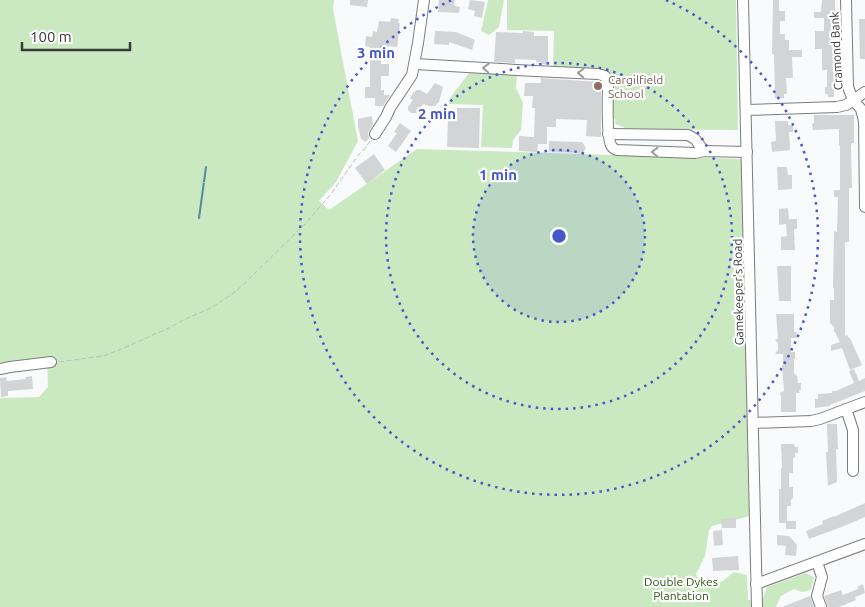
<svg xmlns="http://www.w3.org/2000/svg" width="865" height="607" viewBox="0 0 865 607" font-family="Ubuntu,sans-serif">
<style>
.green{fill:#cae9c1}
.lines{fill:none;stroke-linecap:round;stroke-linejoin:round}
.stream{stroke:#548b9f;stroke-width:2}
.building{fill:#d3d4d5}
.minor-casing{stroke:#7b7c7d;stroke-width:12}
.path{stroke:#bdbebf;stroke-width:1;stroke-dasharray:5 2.5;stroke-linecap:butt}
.minor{stroke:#fff;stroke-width:10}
.oneway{stroke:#9c9c9c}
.ring{fill:none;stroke:#4458cc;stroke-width:2.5;stroke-dasharray:2.5 5}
.education-dot{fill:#8d6e63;stroke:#fff;stroke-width:2}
.labels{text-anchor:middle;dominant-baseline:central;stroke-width:4.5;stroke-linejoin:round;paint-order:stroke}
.street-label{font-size:12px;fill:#39393a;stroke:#fff}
.education-label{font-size:12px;fill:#785e54;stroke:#fff;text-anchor:start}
.park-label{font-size:12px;fill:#265a10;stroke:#fff}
.centre{fill:#4458cc;stroke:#fff;stroke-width:2.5}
.ring-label{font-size:15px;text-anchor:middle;font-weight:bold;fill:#4458cc;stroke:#fff;stroke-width:4.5;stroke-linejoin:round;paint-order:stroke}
</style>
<rect width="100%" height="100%" fill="#f9fafc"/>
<g class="green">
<path d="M0 0H334L333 9 358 141 336 182 319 201 329 210 417 149 741 159 751 482 748 486 750 488V516L712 526 709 530 705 556 696 574 703 589 723 581 734 572 747 575 748 600 762 601 767 587 806 573 814 577 811 590 802 592 794 589 781 596 776 607H0V398L39 397 48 387 47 357 0 366Z"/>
<path d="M488 0H504L499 27 489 35 481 31Z"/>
<path d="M507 0H736L738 130 628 129 615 124V118H611L614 83C614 75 610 72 602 71L553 67 554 31 507 30Z"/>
<path d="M469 73 517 75 516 88 523 103 521 130 513 140 512 148 481 147 483 105 449 104V99Z"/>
</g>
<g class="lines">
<path class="stream" d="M199 218 206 167"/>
</g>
<g class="building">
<path d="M350 0H368L367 7 350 5Z"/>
<path d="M439 0H455L454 6 460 7 459 13 438 12Z"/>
<path d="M470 0 485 2 482 18 474 16 475 11 468 9Z"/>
<path d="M773 0H779V11H785V21H780V34H785V40H789V50H802V57H792L793 78H786L787 94H784V98H775L774 54H772Z"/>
<path d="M822 0H835V12H834V49L835 68H836V82H834V97H828V94H825V87H827V70H822V49H815V31H824V18H814V12H821Z"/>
<path d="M391 18 399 19 398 23H400L397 47 385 46 384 53 381 52V64H389V76H381V90H384V95H390L383 106H375V98H365V87H370V51H369L370 47 365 46 366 36 372 37 373 31 377 32 379 21 390 22Z"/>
<path d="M859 19H865V59H860Z"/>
<path d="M435 31 456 32 475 40 472 50 449 42V45L434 44Z"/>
<path d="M523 31 534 32V36H548V65L542 64V62H536V60L515 59V63L494 62 496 32 523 33Z"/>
<path d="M541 78 600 82 601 84V137L586 136 587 120 556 119V127H547V144H538L537 152 519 151V136L534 137 535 108H532L533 96H524L525 83H541Z"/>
<path d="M435 83 443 87 439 102 435 106H429L423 104 416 113H411L408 110V107L413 100 410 98 414 92 417 90H420L427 94Z"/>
<path d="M457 108H480L479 148 447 147 448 118 457 119Z"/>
<path d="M814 115H854V143H852L851 146 852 188H849V242H845V336L847 335 849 338H850L862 365 850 370 842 348 831 351V345L840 342 835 332H834V327L830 323V300H834V288H833L834 231 837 232 838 197H834V190H840V146H839V129L813 130 812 124 814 123Z"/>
<path d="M372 116 373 124 368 133 369 138 366 142 361 139 358 127V119Z"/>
<path d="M775 121H788V125H793V132H789L790 150 772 152 771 142 776 141Z"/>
<path d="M400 123 411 131 396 152 388 146 397 133 394 132Z"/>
<path d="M549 141 582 142 586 148 583 153 549 151Z"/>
<path d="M374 154 385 170 367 184 355 168Z"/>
<path d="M777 167H787L788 175H792V189L778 190Z"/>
<path d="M788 208 789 219H797V229H794L795 250H781V237L787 236 786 224 779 225V209Z"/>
<path d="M777 266H791V301H779Z"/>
<path d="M776 314H794V332H797L796 338H791V352H795V359H794V373L797 376 798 383H801V390H799L800 393H796V412H781V397L780 393 784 391 782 365H783V354H775L778 350V343L775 340 778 338Z"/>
<path d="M854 369 859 381 865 378V391L830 405V406L815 408V399H818V394L832 393V391H836L854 383 849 371Z"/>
<path d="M32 376 33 389 8 391V396L1 397 0 378 6 377 7 381 26 379 25 377Z"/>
<path d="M827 424H837L838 449H836L837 482 828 486 826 452H828Z"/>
<path d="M781 444H794L795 447H798V453H795V458H793V473H789V487H793V498L791 500V506H787V521H796V529H786V523H779V489H781V468H782Z"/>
<path d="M865 503V517L844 526 809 539 806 531 823 524 822 521 834 516V517Z"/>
<path d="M736 518V528H722L721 519Z"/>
<path d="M722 530 723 545 714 546 713 531Z"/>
<path d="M777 535 789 536 797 545 796 556 785 555 786 546 777 545Z"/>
<path d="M738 556 739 570 713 571 712 558Z"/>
<path d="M863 584 865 593 855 597 856 600 839 607H828L824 596 841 590 843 595 858 589 857 587Z"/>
<path d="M810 596 814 607H782Z"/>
</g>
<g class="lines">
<g class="minor-casing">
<g id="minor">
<path d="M743 0 757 607"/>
<path d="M846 0 848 87 853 100 861 109 864 121 865 207"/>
<path d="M415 64 535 71 598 74 605 76 608 83C608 96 606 135 611 145 612 148 614 149 617 150L695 153 704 151 747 152"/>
<path d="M746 110 837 107 846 105 865 92"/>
<path d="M375 134 386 117 390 108 412 75 418 43 424 0"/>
<path d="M608 134 688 135 695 139 704 151"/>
<path d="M0 369 10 367 51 362"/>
<path d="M846 409 853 430V471"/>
<path d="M753 423 811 421 820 419 865 402"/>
<path d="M817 562 822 577 817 596 821 607"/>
<path d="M756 584 865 544"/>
</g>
</g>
<g class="path">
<path d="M201 182 207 183"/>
<path d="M59 362 103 356 119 350 171 327 183 320 211 308 231 295 244 284 305 224 331 194 359 154 363 151 371 140"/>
</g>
<use href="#minor" class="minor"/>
</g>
<defs><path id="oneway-chevron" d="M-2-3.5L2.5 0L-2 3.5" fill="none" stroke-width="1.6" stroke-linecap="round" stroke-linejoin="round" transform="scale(1.25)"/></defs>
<g class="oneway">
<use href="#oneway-chevron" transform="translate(486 68) rotate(-177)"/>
<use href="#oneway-chevron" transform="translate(581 73) rotate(-178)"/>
<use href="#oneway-chevron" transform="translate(655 152) rotate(-178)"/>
</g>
<circle cx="559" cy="236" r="86" fill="#4458cc" fill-opacity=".12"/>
<g class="ring">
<circle cx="559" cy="236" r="86"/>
<circle cx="559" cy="236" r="173"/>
<path d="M666 0A259 259 0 1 1 452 0"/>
</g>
<circle class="education-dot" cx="598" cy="86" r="5"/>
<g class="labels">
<g class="street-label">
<text transform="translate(836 51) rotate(-93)">Cramond Bank</text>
<text transform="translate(738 292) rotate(-91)">Gamekeeper's Road</text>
</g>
<g class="education-label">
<text x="608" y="79">Cargilfield<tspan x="608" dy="14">School</tspan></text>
</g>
<g class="park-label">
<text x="681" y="581">Double Dykes<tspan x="681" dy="14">Plantation</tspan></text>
</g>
</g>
<circle cx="559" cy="236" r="8" class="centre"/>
<g class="ring-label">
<text x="376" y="58">3 min</text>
<text x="437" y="119">2 min</text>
<text x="498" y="180">1 min</text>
</g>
<path d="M22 42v8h108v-8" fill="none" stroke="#39393a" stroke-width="2.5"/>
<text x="30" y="42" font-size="15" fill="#39393a" stroke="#ffffff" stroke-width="4" paint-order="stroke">100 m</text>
</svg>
